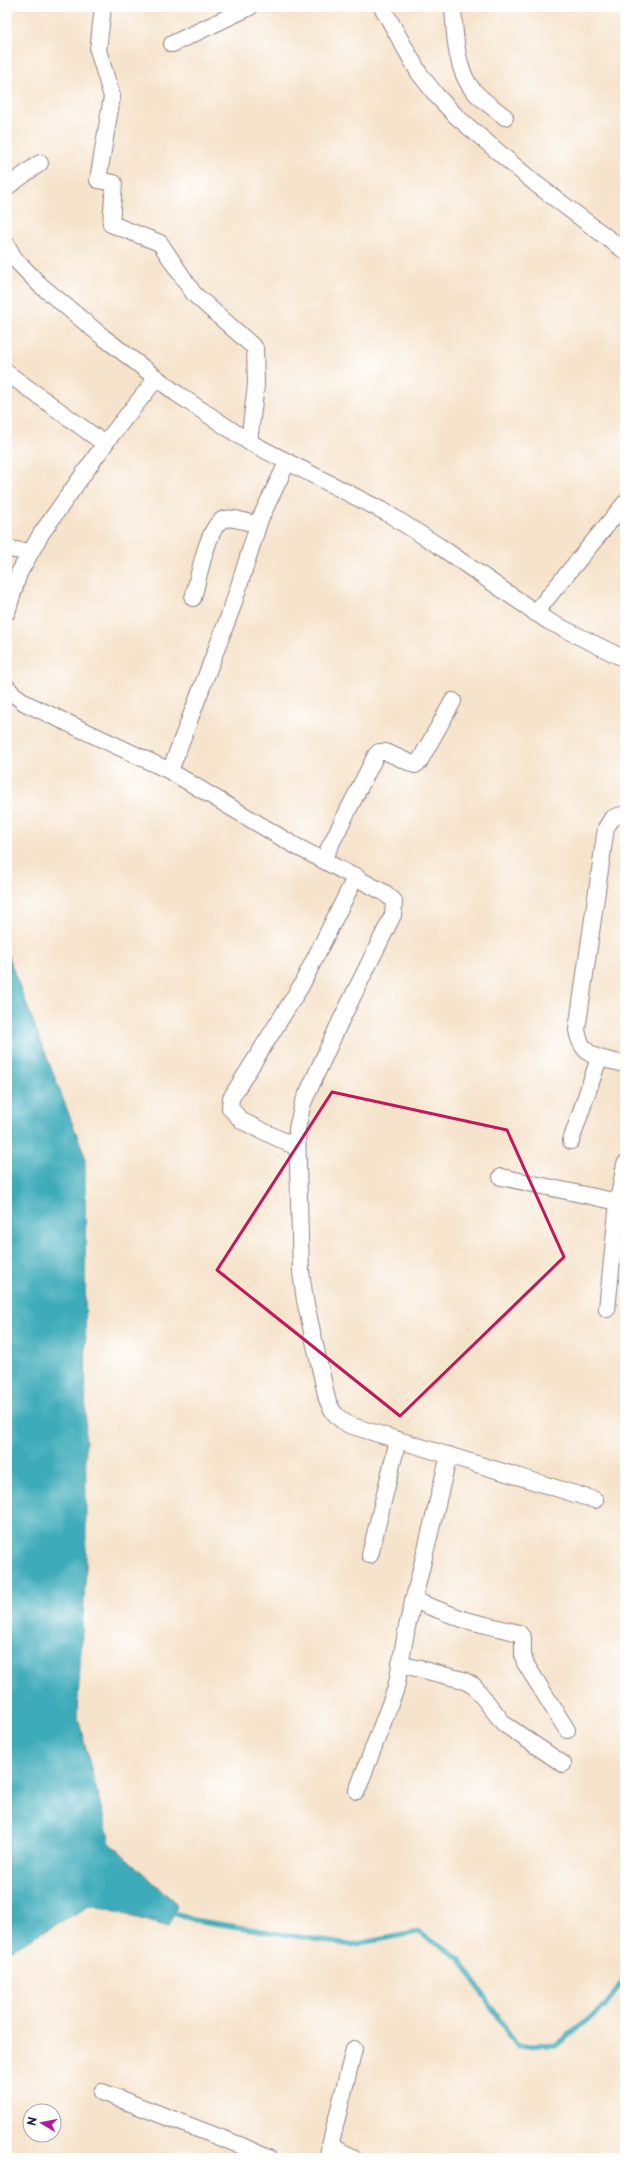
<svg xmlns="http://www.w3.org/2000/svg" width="632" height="2165" viewBox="0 0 632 2165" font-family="'Playpen Sans',sans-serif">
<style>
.water{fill:#3cabba;stroke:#2f667a}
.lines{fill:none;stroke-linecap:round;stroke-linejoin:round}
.stream{stroke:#3cabba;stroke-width:5}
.minor-casing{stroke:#8c8283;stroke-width:18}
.minor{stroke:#fff;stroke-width:16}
.marked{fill:none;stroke:#c2185b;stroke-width:3;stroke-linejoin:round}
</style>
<rect width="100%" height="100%" fill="#fff"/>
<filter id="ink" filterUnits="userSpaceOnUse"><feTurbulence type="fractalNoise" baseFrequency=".025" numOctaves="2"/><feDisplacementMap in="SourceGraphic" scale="8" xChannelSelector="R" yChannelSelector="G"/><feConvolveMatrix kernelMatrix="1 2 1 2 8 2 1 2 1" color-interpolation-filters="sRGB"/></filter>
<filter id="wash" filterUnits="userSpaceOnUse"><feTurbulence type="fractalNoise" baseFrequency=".012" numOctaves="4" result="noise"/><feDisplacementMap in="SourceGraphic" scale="16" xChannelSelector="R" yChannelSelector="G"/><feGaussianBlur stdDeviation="0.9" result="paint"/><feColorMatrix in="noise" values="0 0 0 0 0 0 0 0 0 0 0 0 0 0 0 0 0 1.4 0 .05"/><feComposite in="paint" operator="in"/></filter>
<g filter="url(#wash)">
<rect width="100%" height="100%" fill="#f6e3cb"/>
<path class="water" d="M7 954 85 1156 86 1567 77 1714 110 1843 177 1904 169 1927 91 1905 7 1952Z"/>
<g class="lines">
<path class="stream" d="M168 1910 194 1920 351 1945 418 1932 459 1958 517 2046 557 2045 608 2003 625 1977"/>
</g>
</g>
<g filter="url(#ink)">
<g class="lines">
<g class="minor-casing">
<g id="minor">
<path d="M103 7 98 50 112 97 98 180 114 183 111 224 160 243 194 294 255 348 256 385 249 442"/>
<path d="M382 7 419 73 437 96 457 117 536 184 625 251"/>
<path d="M453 7C455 33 455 67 472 89 480 99 494 108 505 117"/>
<path d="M172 44 250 7"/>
<path d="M7 187 40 163"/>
<path d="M7 245 14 258 39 284 103 337 176 393 249 442 387 513 439 546 548 621 625 659"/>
<path d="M7 373 105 444"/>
<path d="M7 549 30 552"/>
<path d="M193 598C198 581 207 528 222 520 231 515 248 523 258 525"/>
<path d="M7 612 19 573 41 534 109 438 157 378"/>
<path d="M535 613 625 503"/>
<path d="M7 687 12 693 25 703 170 771 292 844 385 893 394 901 393 915 341 1020 303 1103 297 1129 301 1272 305 1300 327 1399C332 1412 337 1418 349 1425L595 1500"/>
<path d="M170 771 232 608 260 519 287 463"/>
<path d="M625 814 612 818 606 828 577 1030C582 1059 600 1058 625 1064"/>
<path d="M323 860 376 755 379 752H386L415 765 419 762 453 701"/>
<path d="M571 1141 599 1058"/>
<path d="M296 1147 242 1121 230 1108 231 1098 301 986 356 876"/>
<path d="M501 1177 618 1202"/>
<path d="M607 1309 618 1202 625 1164"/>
<path d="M370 1555 398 1440"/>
<path d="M413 1600 465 1620 519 1633 523 1638V1655L525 1663 567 1730"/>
<path d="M400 1664 463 1680 474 1686 504 1724 563 1764"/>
<path d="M357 1791 396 1688 407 1627 449 1455"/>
<path d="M102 2092 242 2146 268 2158"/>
<path d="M330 2145 353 2158"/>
<path d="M327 2158 354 2049"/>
</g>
</g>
<use href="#minor" class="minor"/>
</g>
</g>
<path class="marked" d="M332 1092 507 1130 564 1257 400 1416 217 1270Z"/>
<rect width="632" height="2165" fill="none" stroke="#fff" stroke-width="24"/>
<g transform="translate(42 2123) rotate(280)"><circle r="19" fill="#ffffff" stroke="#a7a7b1"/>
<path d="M0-3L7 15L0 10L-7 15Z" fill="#b5179e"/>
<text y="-6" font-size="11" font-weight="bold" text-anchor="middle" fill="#22223b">N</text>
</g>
</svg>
